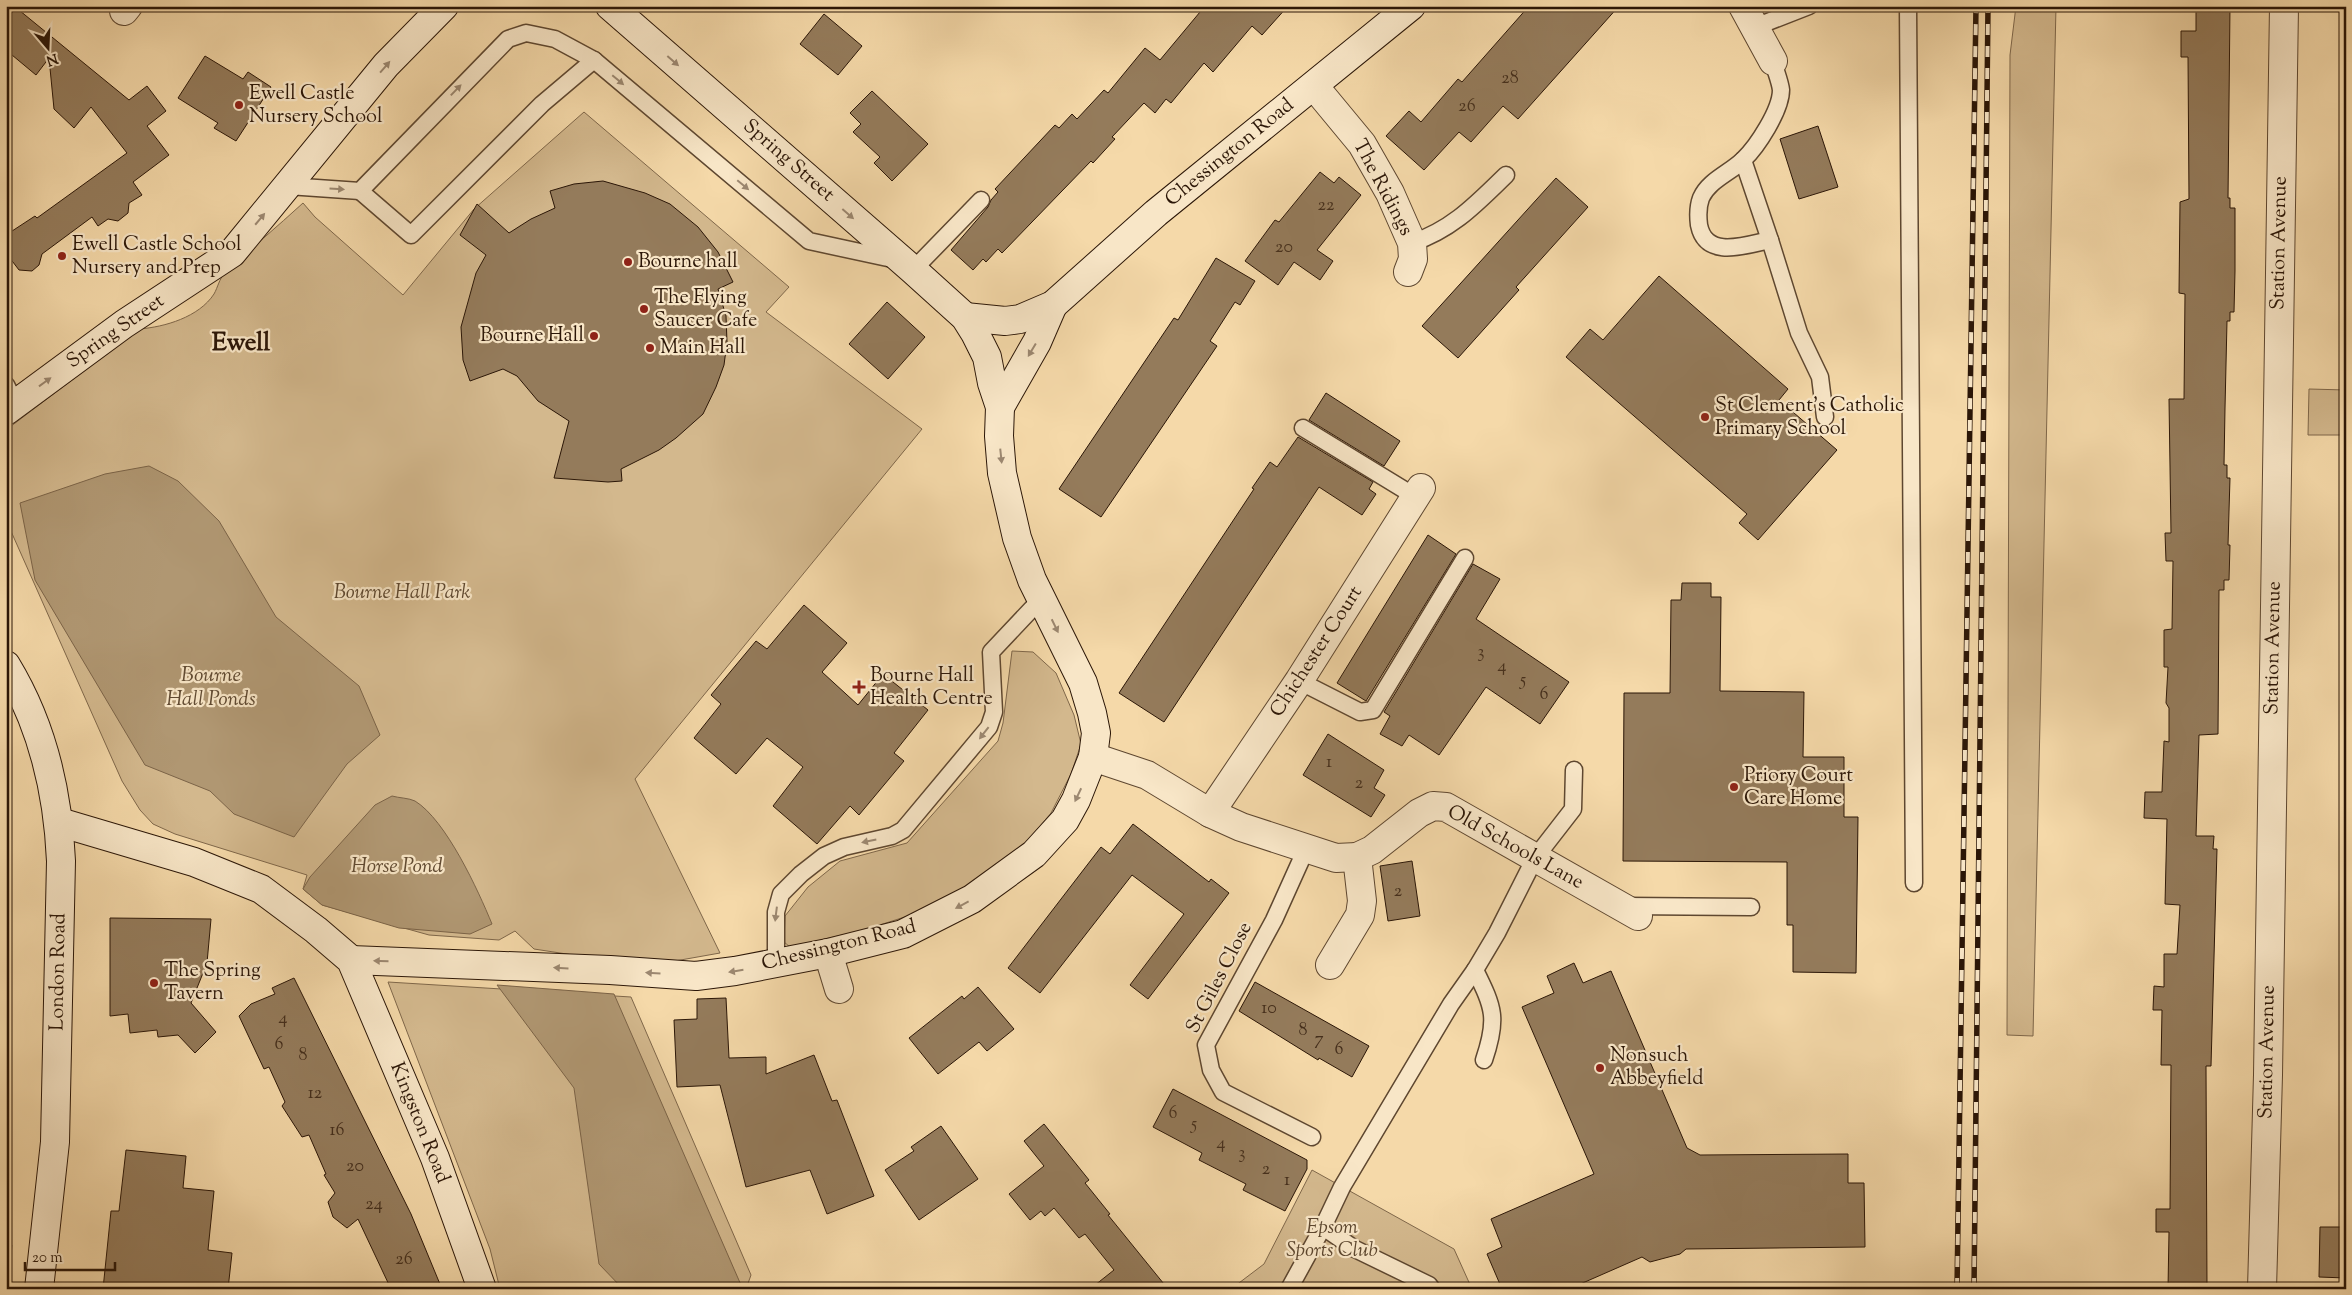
<svg xmlns="http://www.w3.org/2000/svg" width="2352" height="1295" viewBox="0 0 2352 1295" font-family="'Sorts Mill Goudy',serif">
<style>
.green{fill:#d3b88d;stroke:#7f674a}
.water{fill:#b09772;stroke:#7b6347}
.building{fill:#947b5b;stroke:#2b1607}
.lines{fill:none;stroke-linecap:round;stroke-linejoin:round}
.lane-casing{stroke:#5e4730;stroke-width:19}
.street-casing{stroke:#5e4730;stroke-width:30}
.secondary-casing{stroke:#2b1607;stroke-width:30}
.lane{stroke:#f8e6c7;stroke-width:16}
.street{stroke:#f8e6c7;stroke-width:28}
.secondary{stroke:#f8e6c7;stroke-width:28}
.rail-casing{stroke:#2b1607;stroke-width:5.5}
.rail{stroke:#f8e6c7;stroke-width:4;stroke-dasharray:11;stroke-linecap:butt}
.oneway{fill:#9c8871}
.poi-dot{fill:#8f2418;stroke:#f8e6c7;stroke-width:2}
.labels{text-anchor:middle;dominant-baseline:central;stroke-width:4.5;stroke-linejoin:round;paint-order:stroke}
.number-label{font-size:18px;fill:#452f1c}
.poi-label{font-size:20px;fill:#2b1607;stroke:#f8e6c7;text-anchor:start}
.street-label{font-size:20px;fill:#2b1607;stroke:#f8e6c7}
.park-label{font-size:20px;font-style:italic;fill:#5d472f;stroke:#f8e6c7}
.water-label{font-size:21px;font-style:italic;fill:#604a32;stroke:#f8e6c7}
.district-label{font-size:25px;font-weight:bold;fill:#2b1607;stroke:#f8e6c7}
</style>
<rect width="100%" height="100%" fill="#f5d9a9"/>
<filter id="stains"><feTurbulence type="fractalNoise" baseFrequency=".004" numOctaves="4"/><feColorMatrix values="0 0 0 0 .2 0 0 0 0 .09 0 0 0 0 .02 0 0 0 .5 -.17"/></filter>
<radialGradient id="worn" r=".72"><stop offset=".6" stop-color="#630" stop-opacity="0"/><stop offset="1" stop-color="#630" stop-opacity=".3"/></radialGradient>
<g class="green">
<path d="M2016 6H2056L2033 1036 2007 1035 2010 55Z"/>
<path d="M584 112 789 287 766 312 922 429 635 779 720 953 658 964 606 960 534 949 515 931 499 940 429 935 322 905 303 889 307 875 175 834 153 824 140 810 122 781 6 520V430L139 329C165 327 199 317 214 294 218 287 219 279 225 273 250 249 277 227 303 203L315 217 403 295 474 209Z"/>
<path d="M2309 389 2346 390V435H2308Z"/>
<path d="M1012 651 1033 652 1056 673 1074 715 1081 744 1071 774 1051 813 1024 845 967 891 911 915 864 930 790 947 784 942 785 916 808 887 840 861 907 843 998 741 1003 723Z"/>
<path d="M388 982 631 997 751 1275 746 1289H500L490 1249Z"/>
<path d="M1312 1170 1454 1249 1472 1289H1231L1264 1264Z"/>
<path d="M12 1245 8 1289H6V1245Z"/>
</g>
<g class="water">
<path d="M149 466 178 481 219 521 276 617 359 686 380 735 347 764 294 837 234 814 210 791 145 765 35 580 20 503 105 474Z"/>
<path d="M392 796C399 798 409 798 415 801 446 820 478 890 492 924L470 934 399 928 322 905 303 889 310 877 375 805Z"/>
<path d="M497 985 614 994 741 1285 739 1289H623L599 1264 574 1088Z"/>
</g>
<g class="building">
<path d="M6 6H14L129 100 147 86 166 111 147 126 169 155 133 182 142 195 129 203 128 213 118 221 108 219 98 226 92 217 42 254 39 265 32 271 19 270 6 253V235L35 216 37 218 127 153 91 107 74 128 54 109 49 58 36 75 6 50Z"/>
<path d="M1205 6H1288L1262 35 1252 26 1213 72 1204 63 1171 103 1166 99 1155 113 1144 103 1112 137 1115 139 1093 163 1091 161 1002 253 998 249 986 262 983 259 973 270 951 250 988 207 991 200 998 192 995 189 1055 125 1059 128 1072 114 1077 119 1104 90 1108 93 1145 48 1160 60Z"/>
<path d="M1529 6H1619L1518 119 1503 106 1471 142 1459 132 1424 170 1386 136 1409 111 1421 122 1458 79 1462 82Z"/>
<path d="M2230 6 2228 198H2230V208H2235V271L2234 312H2230V321H2227L2225 408 2224 465H2227V478H2230L2228 545H2230L2229 580H2224V590H2219L2218 734 2199 735 2196 836H2214L2213 849H2217L2211 1066H2206L2207 1289H2168L2169 1232H2156V1209H2170L2171 1065H2161L2162 1010H2153L2154 986 2164 987V954H2177L2180 905 2165 904 2167 819 2144 818 2145 792H2162L2164 741 2169 742V708L2166 703 2168 667H2164V630L2172 629 2173 561H2166L2165 533H2171L2169 399H2184L2185 294 2179 293 2180 202 2189 199 2188 57H2181V31H2196V7Z"/>
<path d="M824 14 862 46 838 75 800 44Z"/>
<path d="M205 56 243 79 248 72 271 87 236 141 214 128 218 123 178 98Z"/>
<path d="M872 91 928 144 892 181 874 163 880 157 853 132 861 124 850 113Z"/>
<path d="M1818 126 1838 187 1799 199 1780 139Z"/>
<path d="M1320 172 1334 183 1339 177 1361 195 1317 250 1333 261 1320 280 1294 262 1278 285 1245 261 1275 220 1279 222Z"/>
<path d="M1556 178 1588 207 1516 287 1519 290 1458 358 1422 326Z"/>
<path d="M603 181 645 193 670 204 698 227 718 252 733 282 718 289 726 316 727 342 724 365 716 387 703 414 676 438 659 450 621 469 622 481 608 482 554 478 569 421 538 401 517 376 503 369 470 381 463 360 461 327 476 273 486 255 460 235 477 204 509 233 531 219 555 208 550 191 574 184Z"/>
<path d="M1216 258 1255 281 1240 305 1235 302 1210 341 1217 346 1101 517 1059 489 1174 318 1178 320Z"/>
<path d="M1659 276 1788 389 1779 400 1837 450 1758 540 1739 523 1747 514 1566 357 1590 329 1603 340Z"/>
<path d="M887 302 925 337 888 379 849 344Z"/>
<path d="M1326 393 1400 441 1384 466 1309 420Z"/>
<path d="M1298 437 1373 482 1369 489 1376 494 1362 515 1319 487 1164 722 1119 693 1254 489 1252 488 1270 462 1277 467Z"/>
<path d="M1428 535 1456 554 1366 701 1337 683Z"/>
<path d="M1473 564 1500 579 1476 619 1569 682 1540 724 1486 687 1439 755 1409 735 1402 746 1380 734 1390 716 1384 712Z"/>
<path d="M1682 583H1711V597H1721L1720 691 1804 692 1803 757H1844V817H1858L1856 973 1793 972V925H1787V862L1623 861 1624 693H1670L1671 600H1681Z"/>
<path d="M804 605 847 643 822 672 858 705 883 674 928 710 894 753 904 761 859 815 850 806 817 844 773 806 803 767 767 738 736 774 694 738 721 704 711 695 756 641 767 649Z"/>
<path d="M1328 734 1384 770 1374 788 1385 795 1371 817 1303 775Z"/>
<path d="M1133 824 1209 882 1211 879 1229 893 1148 999 1130 985 1184 914 1132 875 1040 993 1008 968 1101 847 1110 854Z"/>
<path d="M1412 861 1420 916 1388 921 1380 866Z"/>
<path d="M110 918 211 919 207 963 191 1003 216 1032 195 1053 178 1035 158 1037 157 1030 130 1033 128 1014 110 1016Z"/>
<path d="M1574 963 1583 983 1611 971 1687 1148 1700 1155 1848 1154V1183H1864L1865 1247 1686 1249 1680 1254 1650 1262 1642 1257 1569 1289H1502L1487 1254 1502 1247 1491 1219 1594 1174 1522 1007 1554 993 1547 976Z"/>
<path d="M294 978 411 1214 442 1289H391L358 1219 347 1228 333 1217 328 1202 335 1193 324 1175 326 1174 309 1135 302 1137 282 1106 285 1102 269 1067 264 1069 239 1016 251 1004 275 994 272 988Z"/>
<path d="M1255 982 1369 1046 1352 1077 1319 1058 1318 1060 1239 1011Z"/>
<path d="M978 987 1014 1029 987 1051 979 1042 938 1074 909 1038 962 996 964 999Z"/>
<path d="M726 998 729 1058 766 1057V1074L814 1055 832 1101 837 1100 874 1196 827 1214 810 1170 746 1187 720 1085 677 1087 674 1020 697 1019V999Z"/>
<path d="M1173 1089 1307 1160V1169L1285 1211 1243 1190 1246 1184 1199 1160 1202 1153 1153 1127Z"/>
<path d="M1044 1124 1089 1180 1085 1183 1110 1214 1108 1215 1168 1289H1090L1114 1270 1085 1234 1079 1238 1054 1208 1045 1216 1041 1211 1030 1220 1009 1194 1044 1166 1024 1141Z"/>
<path d="M941 1126 978 1179 919 1220 885 1170 914 1151 911 1147Z"/>
<path d="M126 1150 186 1156 183 1188 214 1191 208 1250 232 1253 228 1289H103L111 1211H119Z"/>
<path d="M2320 1227H2346V1278L2319 1277Z"/>
</g>
<g class="lines">
<g class="lane-casing">
<g id="lane">
<path d="M1908 6 1914 883"/>
<path d="M1755 27 1809 6"/>
<path d="M1773 61C1775 70 1780 81 1781 90 1781 110 1757 147 1743 160 1730 173 1709 180 1701 198 1698 206 1698 217 1699 225 1706 260 1746 245 1770 240L1799 333 1820 377 1825 417"/>
<path d="M1743 160 1770 240"/>
<path d="M288 186 360 191 508 39 526 33 555 39 594 60 809 241 897 260"/>
<path d="M360 191 411 235 542 104 594 60"/>
<path d="M1412 243C1453 229 1476 204 1506 175"/>
<path d="M913 270 981 200"/>
<path d="M6 385 16 404"/>
<path d="M1303 428 1416 497"/>
<path d="M1299 681 1360 712 1373 710 1465 558"/>
<path d="M1306 849 1274 920 1206 1045 1211 1070 1223 1092 1312 1137"/>
<path d="M1624 906 1751 907"/>
<path d="M776 963V912L781 894 801 874 824 856 844 847 892 836 903 830 989 727 994 712 991 652 1041 599"/>
<path d="M1475 970C1494 1008 1498 1019 1484 1060"/>
<path d="M1289 1289 1323 1227"/>
<path d="M1432 1289 1429 1285 1355 1249 1323 1227 1342 1187 1451 1004 1475 970 1497 933 1535 858 1573 809 1574 770"/>
</g>
</g>
<g class="street-casing">
<g id="street">
<path d="M1743 6 1773 61"/>
<path d="M124 11 128 6"/>
<path d="M1314 86 1362 144 1390 193 1412 243 1413 259 1408 272"/>
<path d="M1093 757 1147 775 1210 813 1241 827 1336 858 1357 857 1372 850 1419 813 1433 806 1446 807 1638 916"/>
<path d="M1210 813 1299 681 1421 488"/>
<path d="M828 953 839 989"/>
<path d="M1330 965 1360 915 1362 901 1357 857"/>
<path d="M2262 1289 2268 1075 2284 6"/>
</g>
</g>
<g class="secondary-casing">
<g id="secondary">
<path d="M965 317 1005 321 1020 319 1053 305 1156 213 1411 6"/>
<path d="M1000 407 1037 342 1053 305"/>
<path d="M6 411 124 324 232 253 386 65 444 6"/>
<path d="M6 665C42 724 58 792 61 861L55 1142 39 1289"/>
<path d="M59 822 194 862 261 889 316 930 351 960 435 1158 482 1289"/>
<path d="M351 960 610 970 696 976 735 971 828 953 903 934 972 899 1034 854 1065 820 1076 800 1093 757 1096 733 1092 713 1083 683 1032 580 1017 538 1002 473 999 436 1000 407 992 383 987 357 975 333 965 317 913 270 610 6"/>
</g>
</g>
<use href="#lane" class="lane"/>
<use href="#street" class="street"/>
<use href="#secondary" class="secondary"/>
<g class="rail-casing">
<g id="rail">
<path d="M1957 1289 1976 6"/>
<path d="M1974 1289 1988 6"/>
</g>
</g>
<use href="#rail" class="rail"/>
</g>
<defs><path id="oneway-solid" d="M-6-.8H1V-3.2L6.5 0L1 3.2V.8H-6Z" transform="scale(1.25)"/></defs>
<g class="oneway">
<use href="#oneway-solid" transform="translate(673 61) rotate(41)"/>
<use href="#oneway-solid" transform="translate(385 67) rotate(-49)"/>
<use href="#oneway-solid" transform="translate(618 80) rotate(40)"/>
<use href="#oneway-solid" transform="translate(456 90) rotate(-46)"/>
<use href="#oneway-solid" transform="translate(743 185) rotate(40)"/>
<use href="#oneway-solid" transform="translate(337 189) rotate(4)"/>
<use href="#oneway-solid" transform="translate(848 214) rotate(41)"/>
<use href="#oneway-solid" transform="translate(260 219) rotate(-50)"/>
<use href="#oneway-solid" transform="translate(1032 350) rotate(121)"/>
<use href="#oneway-solid" transform="translate(45 382) rotate(-36)"/>
<use href="#oneway-solid" transform="translate(1001 456) rotate(84)"/>
<use href="#oneway-solid" transform="translate(1055 626) rotate(64)"/>
<use href="#oneway-solid" transform="translate(984 733) rotate(128)"/>
<use href="#oneway-solid" transform="translate(1078 795) rotate(115)"/>
<use href="#oneway-solid" transform="translate(869 841) rotate(168)"/>
<use href="#oneway-solid" transform="translate(962 905) rotate(152)"/>
<use href="#oneway-solid" transform="translate(776 914) rotate(97)"/>
<use href="#oneway-solid" transform="translate(381 961) rotate(-179)"/>
<use href="#oneway-solid" transform="translate(561 968) rotate(-177)"/>
<use href="#oneway-solid" transform="translate(736 971) rotate(171)"/>
<use href="#oneway-solid" transform="translate(653 973) rotate(-176)"/>
</g>
<g class="poi-dot">
<circle cx="239" cy="105" r="5"/>
<circle cx="62" cy="256" r="5"/>
<circle cx="628" cy="262" r="5"/>
<circle cx="644" cy="309" r="5"/>
<circle cx="594" cy="336" r="5"/>
<circle cx="650" cy="348" r="5"/>
<circle cx="1705" cy="417" r="5"/>
<path d="M856.5 679.5h5v5h5v5h-5v5h-5v-5h-5v-5h5z"/>
<circle cx="1734" cy="787" r="5"/>
<circle cx="154" cy="983" r="5"/>
<circle cx="1600" cy="1068" r="5"/>
</g>
<g class="labels">
<g class="number-label">
<text x="1510" y="79">28</text>
<text x="1467" y="107">26</text>
<text x="1326" y="206">22</text>
<text x="1284" y="248">20</text>
<text x="1481" y="653">3</text>
<text x="1502" y="667">4</text>
<text x="1523" y="681">5</text>
<text x="1544" y="695">6</text>
<text x="1329" y="763">1</text>
<text x="1359" y="784">2</text>
<text x="1398" y="892">2</text>
<text x="1269" y="1009">10</text>
<text x="283" y="1019">4</text>
<text x="1303" y="1031">8</text>
<text x="1319" y="1040">7</text>
<text x="279" y="1045">6</text>
<text x="1339" y="1050">6</text>
<text x="303" y="1056">8</text>
<text x="315" y="1094">12</text>
<text x="1173" y="1114">6</text>
<text x="1194" y="1125">5</text>
<text x="337" y="1131">16</text>
<text x="1221" y="1144">4</text>
<text x="1242" y="1154">3</text>
<text x="355" y="1167">20</text>
<text x="1266" y="1170">2</text>
<text x="1287" y="1181">1</text>
<text x="374" y="1205">24</text>
<text x="404" y="1260">26</text>
</g>
<g class="poi-label">
<text x="249" y="94">Ewell Castle<tspan x="249" dy="23">Nursery School</tspan></text>
<text x="72" y="245">Ewell Castle School<tspan x="72" dy="23">Nursery and Prep</tspan></text>
<text x="638" y="262">Bourne hall</text>
<text x="654" y="298">The Flying<tspan x="654" dy="23">Saucer Cafe</tspan></text>
<text x="584" y="336" text-anchor="end">Bourne Hall</text>
<text x="660" y="348">Main Hall</text>
<text x="1715" y="406">St Clement's Catholic<tspan x="1715" dy="23">Primary School</tspan></text>
<text x="870" y="676">Bourne Hall<tspan x="870" dy="23">Health Centre</tspan></text>
<text x="1744" y="776">Priory Court<tspan x="1744" dy="23">Care Home</tspan></text>
<text x="164" y="971">The Spring<tspan x="164" dy="23">Tavern</tspan></text>
<text x="1610" y="1056">Nonsuch<tspan x="1610" dy="23">Abbeyfield</tspan></text>
</g>
<g class="street-label">
<text transform="translate(1230 153) rotate(-39)">Chessington Road</text>
<text transform="translate(788 161) rotate(41)">Spring Street</text>
<text transform="translate(1382 188) rotate(62)">The Ridings</text>
<text transform="translate(2280 243) rotate(-89)">Station Avenue</text>
<text transform="translate(116 332) rotate(-35)">Spring Street</text>
<text transform="translate(2274 648) rotate(-89)">Station Avenue</text>
<text transform="translate(1317 652) rotate(-57)">Chichester Court</text>
<text transform="translate(1515 848) rotate(29)">Old Schools Lane</text>
<text transform="translate(839 946) rotate(-14)">Chessington Road</text>
<text transform="translate(59 972) rotate(-89)">London Road</text>
<text transform="translate(1220 978) rotate(-63)">St Giles Close</text>
<text transform="translate(2268 1052) rotate(-89)">Station Avenue</text>
<text transform="translate(419 1123) rotate(68)">Kingston Road</text>
</g>
<g class="park-label">
<text x="402" y="593">Bourne Hall Park</text>
<text x="1332" y="1228">Epsom<tspan x="1332" dy="23">Sports Club</tspan></text>
</g>
<g class="water-label">
<text x="211" y="676">Bourne<tspan x="211" dy="24">Hall Ponds</tspan></text>
<text x="397" y="867">Horse Pond</text>
</g>
<g class="district-label">
<text x="241" y="344">Ewell</text>
</g>
</g>
<rect width="2352" height="1295" fill="none" stroke="#f5d9a9" stroke-width="25"/>
<rect x="8" y="8" width="2337" height="1280" fill="none" stroke="#2b1607" stroke-width="2.5"/>
<rect x="12" y="12" width="2327" height="1270" fill="none" stroke="#2b1607"/>
<g transform="translate(48 48) rotate(161)" stroke="#f8e6c7" stroke-width="4" paint-order="stroke">
<path d="M0-4L9 19L0 12L-9 19Z" fill="#2b1607"/>
<text y="-8" font-size="14" font-weight="bold" text-anchor="middle" fill="#2b1607">N</text>
</g>
<path d="M25 1262v8h90v-8" fill="none" stroke="#2b1607" stroke-width="2.5"/>
<text x="32" y="1262" font-size="15" fill="#2b1607" stroke="#f8e6c7" stroke-width="4" paint-order="stroke">20 m</text>
<rect width="100%" height="100%" filter="url(#stains)"/>
<rect width="100%" height="100%" fill="url(#worn)"/>
</svg>
